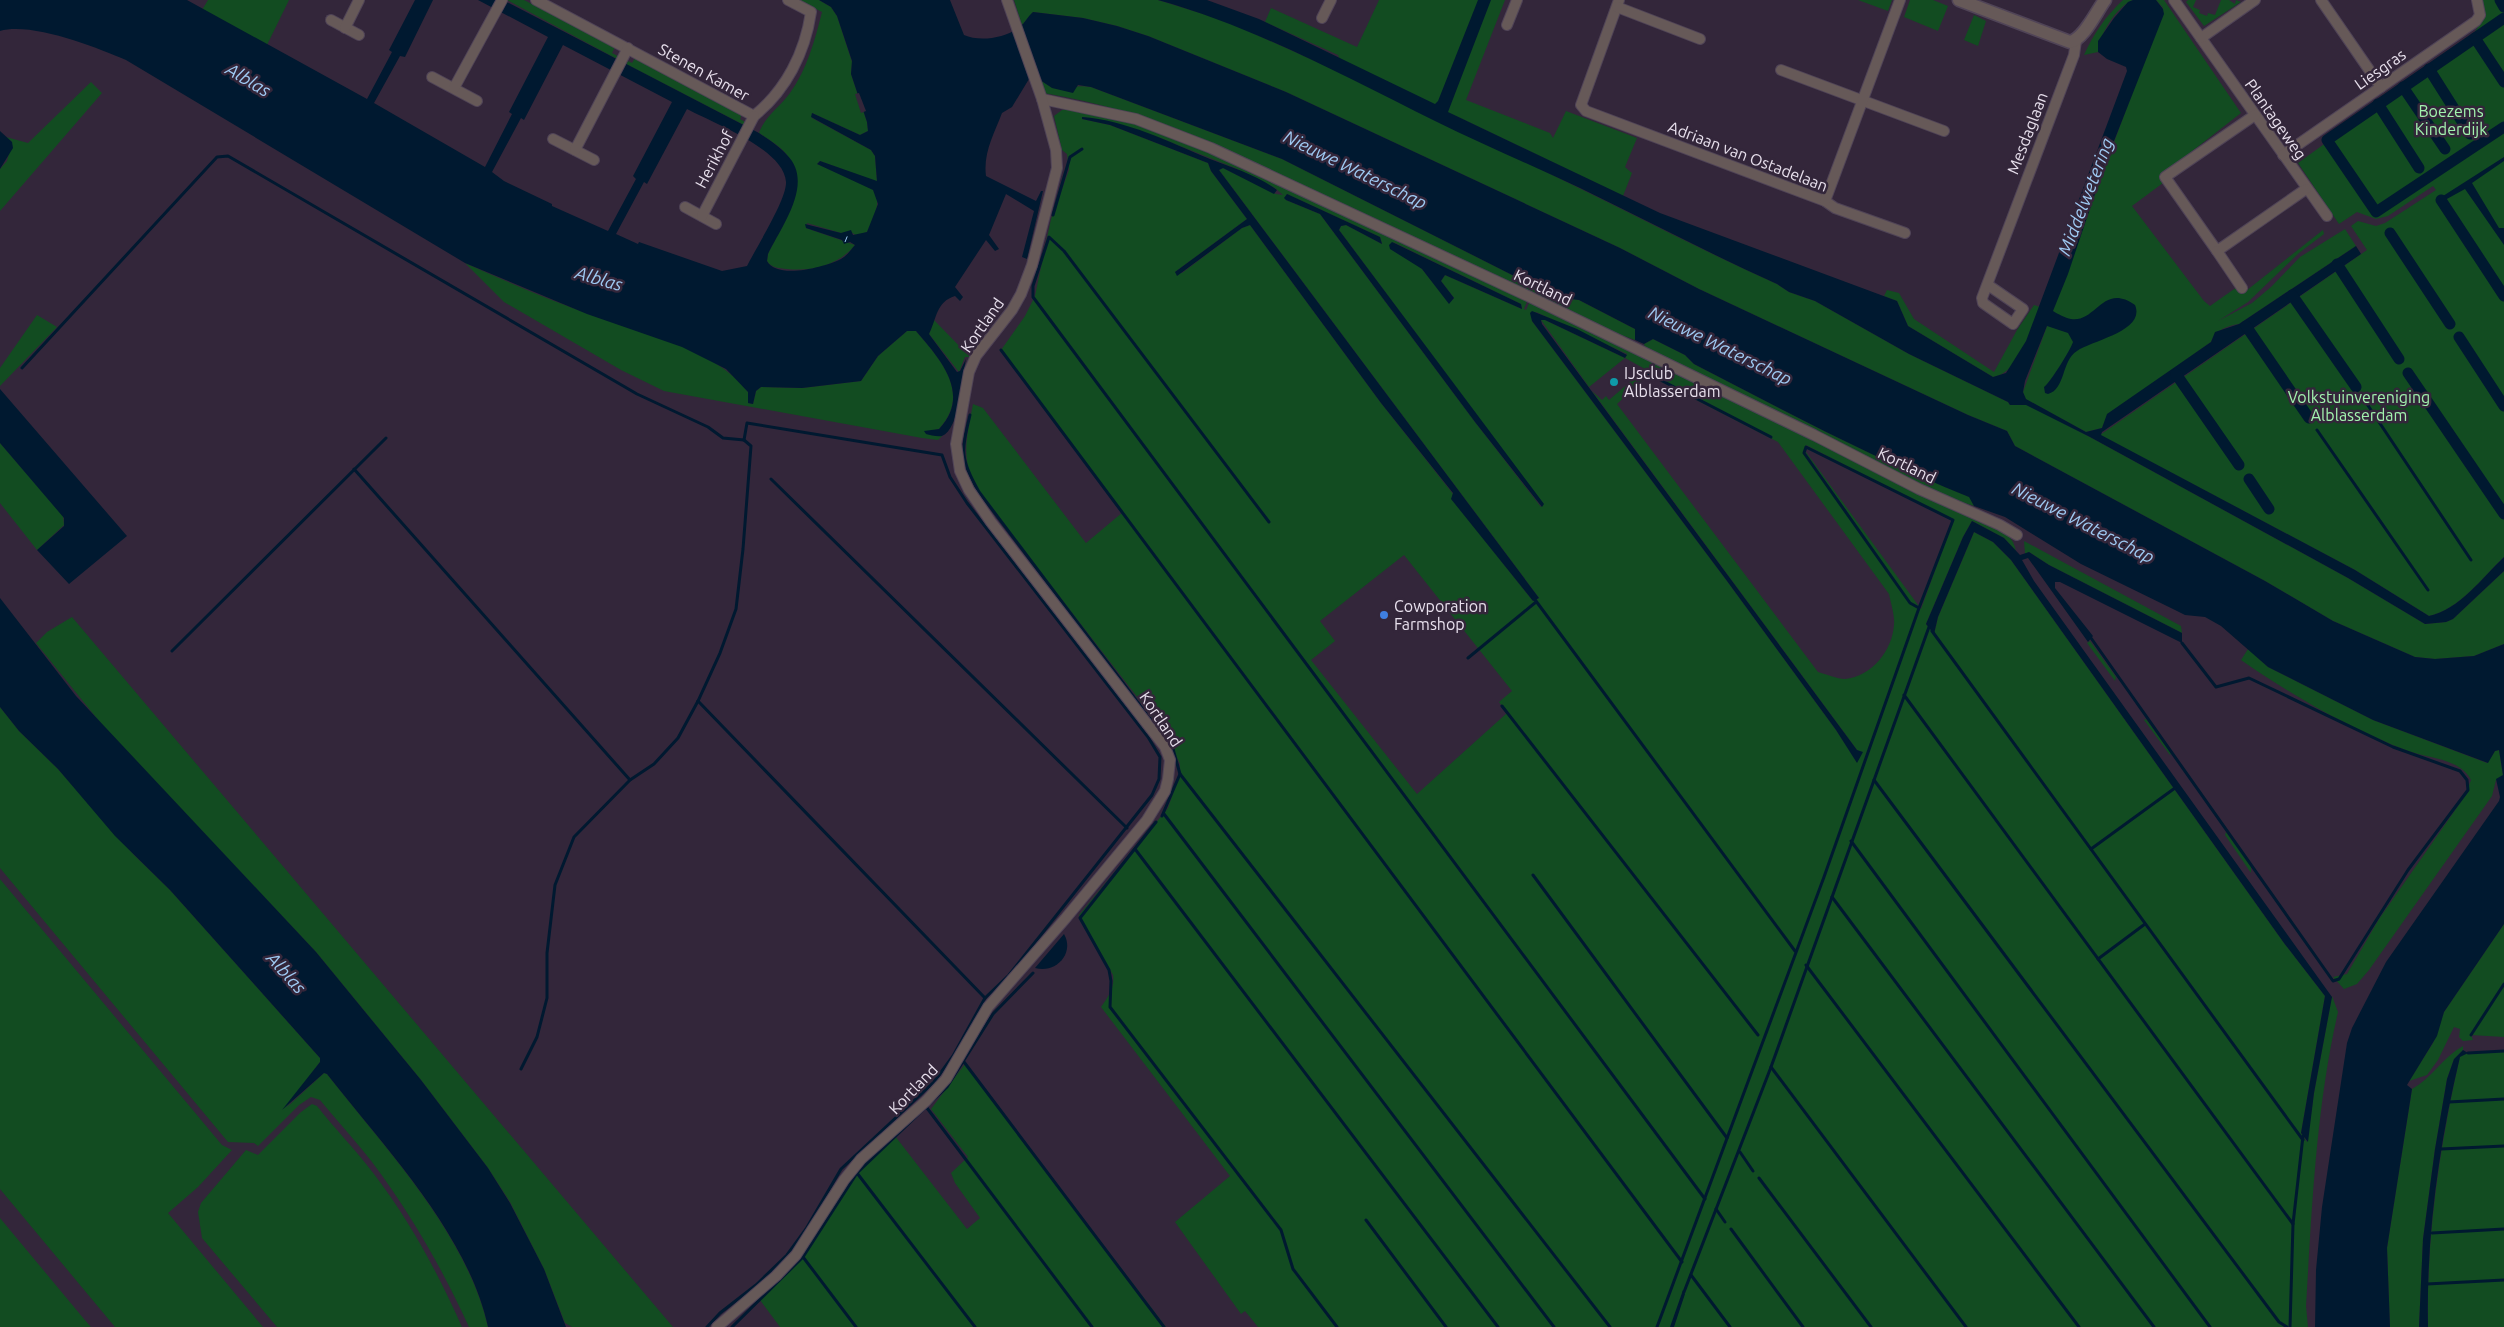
<svg xmlns="http://www.w3.org/2000/svg" width="2504" height="1327" viewBox="0 0 2504 1327" font-family="Ubuntu,sans-serif">
	<style>
		.green { fill: #124c21; fill-rule: evenodd }
		.water { fill: #001930; fill-rule: evenodd }
		.pier { fill: #33263a }
		.lines { fill: none; stroke-linecap: round; stroke-linejoin: round }
		.stream { stroke: #001930; stroke-width: 3 }
		.canal { stroke: #001930; stroke-width: 11 }
		.ferry { stroke: #9fcaf3; stroke-width: 1; stroke-dasharray: 6 5; stroke-linecap: butt }
		.minor-casing { stroke: #504457; stroke-width: 12 }
		.tertiary-casing { stroke: #504457; stroke-width: 15 }
		.minor { stroke: #665958; stroke-width: 10 }
		.tertiary { stroke: #665958; stroke-width: 12 }
		.culture-dot { fill: #0f9aa8; stroke: #33263a; stroke-width: 2 }
		.shop-dot { fill: #3f7fe0; stroke: #33263a; stroke-width: 2 }
		.labels { text-anchor: middle; stroke-width: 5; stroke-linejoin: round; paint-order: stroke }
		.street-label { font-size: 16px; fill: #e8e0ed; stroke: #33263a }
		.park-label { font-size: 16px; fill: #a2f3ae; stroke: #33263a }
		.poi-label { font-size: 16px; fill: #e8e0ed; stroke: #33263a; text-anchor: start }
		.water-label { font-size: 18px; font-style: italic; fill: #9fcaf3; stroke: #33263a }
	</style>
	<rect width="100%" height="100%" fill="#33263a"/>
	<!-- green -->
	<g class="green">
		<polygon points="208,0 289,0 267,45 202,10"/>
		<polygon points="507,0 524,0 615,47 612,53 618,56 617,59"/>
		<path d="M799 0H819L831 7 837 16 852 62 851 74 867 122 868 131 860 135 812 113V118L871 150 875 156 877 182 820 161 817 164 870 187C885 198 873 219 867 232L857 236 851 232 841 233 807 223 806 228 855 245C840 264 813 272 787 269 779 268 771 268 767 261L768 254C782 224 812 186 787 155 780 146 768 139 759 133 765 116 780 107 790 93 807 69 815 40 822 12Z"/>
		<path d="M1014 0H1158L1226 21 1346 75 1338 55 1265 22 1271 8 1357 47 1379 0H1505L1466 100 1550 133 1553 138 1566 111 1637 138 1625 167 1632 173 1623 196 1456 116 1451 128C1562 176 1667 235 1777 284L1789 292 1815 301 1909 354 2008 402 2010 405 2026 404 2090 437 2348 578 2425 624 2446 622 2453 619 2504 571V644L2474 656 2435 659 2415 657 2333 621 2265 581 2015 446 2007 431 1968 415 1699 289 1620 248 1286 92 1148 36 1117 26 1083 18 1033 12 1022 25Z"/>
		<polygon points="1858,0 1892,0 1888,11"/>
		<polygon points="1910,0 1933,0 1948,6 1938,31 1904,17"/>
		<path d="M2123 0H2133C2116 7 2099 35 2098 52L2084 55C2094 33 2105 17 2123 0Z"/>
		<path d="M2156 0H2164L2241 113 2159 177 2163 183 2132 206 2204 301 2210 306 2237 287 2242 294 2323 230 2324 234 2299 253 2248 302 2218 321 2252 303 2271 287 2300 257 2345 229 2356 246 2239 324C2226 326 2216 330 2211 342L2107 416 2102 428 2086 432 2025 399 2023 392 2163 8Z"/>
		<polygon points="2188,0 2196,0 2193,7 2200,10 2199,13 2207,16 2208,13 2215,15 2221,0 2229,0 2235,4 2236,0 2241,2 2204,26 2186,2"/>
		<path d="M2479 0H2504V557C2483 577 2459 610 2429 616L2355 570 2100 435 2367 250 2351 226 2358 221 2376 226 2385 223 2436 190 2433 186 2388 216 2376 219 2357 212 2339 224 2298 163 2360 118 2467 45 2479 25 2481 16Z"/>
		<polygon points="1974,15 1986,21 1978,46 1964,40"/>
		<polygon points="635,58 742,114 740,119 745,122 744,125 626,64 628,61 632,63"/>
		<path d="M1040 80C1060 93 1070 84 1091 87L1282 159 1556 297 1579 300 1635 329V340L1610 331 1202 139C1152 118 1097 102 1044 93Z"/>
		<polygon points="91,82 102,93 0,211 0,169 7,161 12,142 6,137 28,143"/>
		<path d="M1075 108 1123 120 1201 147 1528 299 1524 309 1526 310 1530 301 1650 357 1953 510C1974 518 2012 525 2016 551L2004 538 1972 521 1963 537 1926 624 1934 634 1938 617 1974 532 1993 542 2011 560 2284 943 2325 996 2301 1133 2307 1142 2314 1093 2332 996 2338 1012C2316 1108 2312 1207 2306 1306L2308 1327H1258L1245 1311 1241 1314 1175 1222 1230 1176 1101 1007C1108 997 1115 987 1113 975L1079 915 1168 808 1179 775 1180 764 1168 739 1138 698 974 486C961 455 967 436 973 404L983 408 1086 543 1123 512 1001 350 1025 316 1035 296 1051 219 1069 170 1067 154 1062 150 1054 116 1062 110ZM1083 117 1155 136 1235 168 1275 188 1283 195 1276 194 1223 168 1219 170 1539 598 1533 601 1452 499 1453 494 1381 403 1250 225 1242 228 1182 273 1175 272 1247 219 1211 171 1208 163 1110 125 1082 119ZM1287 194 1380 237 1382 244 1346 225 1341 226 1339 230 1543 504 1541 507 1475 422 1320 214 1286 200 1285 198ZM1393 242 1521 304 1522 309 1445 275 1441 281 1454 298 1449 303 1422 269ZM1536 312 1627 354 1625 358 1545 320H1541L1589 387 1625 358 1645 369 1609 400 1606 396 1602 400 1592 391 1857 750 1860 752 1857 762 1836 730 1727 581 1532 321ZM1648 375 1778 442 1889 594C1891 604 1895 616 1894 625 1892 651 1872 676 1845 679 1837 679 1826 674 1818 672L1617 404ZM1806 445 1953 521 1921 609 1806 452ZM1404 555 1512 691 1499 702 1507 713 1417 794 1311 660 1335 641 1320 621Z"/>
		<path d="M465 263C505 281 547 299 589 314 640 333 714 347 748 392V403L753 404 756 391 761 387 802 388 861 381 878 356 907 331H916C940 359 972 393 939 429H936L938 436H942L938 440 922 438 664 391 621 370 504 302Z"/>
		<path d="M1887 290 1899 293 1914 319 1994 372 2017 330 2034 305 2040 307C2032 328 2018 374 1993 377L1908 326 1897 301 1884 296Z"/>
		<polygon points="37,315 57,327 0,386 0,368"/>
		<polygon points="934,320 970,357 965,357 959,372 929,334"/>
		<path d="M1653 339 1685 355 1694 364C1785 411 1875 459 1970 497L1974 506 1941 495 1645 347 1644 344Z"/>
		<polygon points="0,443 63,516 64,525 37,550 0,503"/>
		<polygon points="2024,541 2181,626 2182,633 2049,565 2029,552 2025,554"/>
		<polygon points="72,617 673,1327 572,1327 565,1323 544,1269 510,1202 488,1168 421,1080 316,952 103,726 36,643 47,632"/>
		<polygon points="2090,641 2116,677 2115,681 2087,643"/>
		<path d="M2248 649 2268 667 2373 720 2487 763 2495 751 2499 750 2503 775 2496 780 2492 796 2369 970 2357 984 2344 989 2333 977 2347 974 2379 919 2465 796 2471 780C2461 759 2428 758 2408 751 2349 728 2293 696 2241 660Z"/>
		<path d="M0 707 19 731 58 769 134 855 170 890 320 1058V1062L286 1108 324 1073 327 1074C384 1147 467 1234 488 1327H469C442 1268 411 1214 372 1162 356 1141 337 1121 320 1100L311 1097 299 1105 258 1146 254 1143 228 1142 0 868Z"/>
		<polygon points="2146,719 2171,753 2170,755 2144,720"/>
		<polygon points="2226,832 2251,866 2251,873 2225,835"/>
		<polygon points="0,879 222,1145 232,1150 198,1187 168,1213 263,1327 115,1327 0,1189"/>
		<polygon points="2504,924 2504,1037 2471,1035 2473,1040 2463,1041 2459,1037 2460,1029 2454,1027 2438,1060 2427,1075 2409,1081 2433,1043 2444,1012"/>
		<path d="M2463 1046V1050L2454 1059 2447 1079 2435 1149 2423 1239 2419 1327H2390L2387 1248 2412 1089C2432 1078 2443 1057 2463 1046Z"/>
		<path d="M2504 1051V1327H2428C2426 1236 2440 1145 2460 1056L2468 1053Z"/>
		<polygon points="965,1064 1166,1327 780,1327 760,1300 801,1258 831,1209 865,1161 895,1136 967,1229 980,1218 955,1183 951,1173 968,1157 931,1109"/>
		<path d="M312 1104 317 1106C335 1129 356 1150 374 1174 410 1221 438 1273 462 1327H277L202 1238 198 1212 201 1203 246 1150 258 1155 301 1112Z"/>
		<polygon points="0,1218 84,1319 91,1327 0,1327"/>
	</g>
	<!-- water -->
	<g class="water">
		<path d="M0 0H187L367 99 392 52 389 50 415 0H433L405 57 400 56 374 103 485 167 512 114 509 112 548 37 478 0H503L759 133C769 140 779 146 787 155 815 183 781 227 768 254L767 261C777 280 825 267 841 259 848 255 853 247 855 245L850 242 844 244 842 240 806 228 805 224 841 233 851 230 853 235 867 232 878 204 873 190 817 164 820 161 877 181 875 156 871 150 811 117 812 113 860 135 868 131 867 122 851 74 852 61 837 16 831 7 819 0H950L964 35C980 42 1005 38 1020 27 1025 23 1028 16 1033 12L1083 18 1117 26 1148 36 1286 92 1620 248 1699 289 1968 415 2007 431 2015 446 2265 581 2333 621 2415 657 2435 659 2474 656 2504 644V924L2444 1012 2437 1036 2407 1085 2412 1089 2387 1248 2390 1327H2315L2316 1270 2322 1207 2347 1043 2352 1028 2386 962 2499 801 2500 797 2496 779 2503 775 2499 750 2495 751 2488 763 2373 720 2268 667 2221 626 2205 617 2185 615 2175 610 2081 564 2005 517 1974 506 1969 497C1875 459 1785 411 1694 364L1685 355 1653 339 1644 344 1635 340V329L1579 300 1556 297 1282 159 1091 87 1078 85 1073 93 1052 88 1040 80 1029 79 1012 107 1002 113C994 134 983 153 986 176L1036 201 1041 191H1043L1027 259 1022 257 1034 211 1006 194 989 235 999 249 995 251 986 240 955 287 963 297 960 301 955 296C936 302 937 318 929 334L957 372 960 371 966 359C962 376 960 429 942 436 937 437 930 435 926 434L924 431 939 429C972 394 940 359 916 331H907L878 356 861 381 802 388 761 387 756 391 753 404 748 403V392L726 369 682 347 587 314 465 263 126 60C95 47 32 22 0 31ZM563 45 672 102 633 176 636 179 608 231 552 206V204L504 181 492 172 521 118 524 120ZM687 109C713 123 784 149 786 182 787 199 756 248 747 266L722 271 639 242 638 244 616 234 644 182 647 184Z"/>
		<path d="M1158 0H1207L1259 19 1435 104 1438 101 1478 0H1491L1448 112 1660 213 1897 301 1908 326 1993 377 2006 373 2026 341 2127 71 2126 67 2107 59 2098 52V41L2114 18 2128 2 2133 0H2156L2163 9 2164 14 2105 164 2068 274 2053 311C2058 314 2065 318 2071 319 2096 323 2103 282 2135 305 2146 331 2093 340 2077 351 2061 361 2066 389 2048 394L2045 393 2044 387C2050 383 2071 349 2073 342L2068 333 2047 326 2025 381 2023 392 2026 399 2086 432 2102 428 2107 414 2211 342 2215 332 2239 324 2356 246 2361 254 2102 432 2101 435 2355 570 2429 616C2459 610 2483 577 2504 557V571L2453 619 2446 622 2425 624 2348 578 2090 437 2026 405H2010L2008 402 1909 354 1815 301 1789 292 1777 284C1710 254 1646 220 1580 188 1532 165 1483 145 1435 121 1344 76 1257 28 1158 0Z"/>
		<path d="M1082 117C1126 120 1169 142 1210 159 1233 168 1257 175 1277 190L1274 194 1223 168 1219 170 1539 598 1533 601 1451 499 1453 493 1381 403 1250 225 1242 228 1177 276 1175 272 1247 219 1211 171 1208 163 1110 125 1082 119Z"/>
		<polygon points="0,131 12,142 13,148 0,169"/>
		<polygon points="2504,157 2504,161 2472,183 2499,228 2504,228 2504,245 2465,189 2445,200 2443,196"/>
		<polygon points="1287,194 1380,237 1382,244 1346,225 1341,226 1339,230 1544,504 1542,507 1475,422 1320,214 1286,200 1284,198"/>
		<polygon points="1392,242 1521,304 1522,309 1445,275 1441,281 1454,298 1449,304 1422,269 1390,249 1389,245"/>
		<polygon points="1532,311 1577,329 1627,355 1625,358 1545,320 1541,320 1542,324 1857,750 1863,752 1857,763 1836,730 1727,581 1532,321 1530,313"/>
		<polygon points="0,389 127,536 69,584 37,550 64,526 64,518 0,443"/>
		<polygon points="1972,521 2004,538 2020,555 2029,552 2049,565 2182,633 2182,643 2060,582 2055,582 2055,588 2093,636 2088,642 2028,558 2022,560 2034,581 2332,997 2314,1093 2308,1142 2301,1133 2325,996 2284,943 2011,560 1993,542 1974,532 1938,617 1934,634 1926,624 1963,537"/>
		<path d="M0 598 76 696 316 952 421 1080 488 1168 510 1203 544 1269 566 1327H488C468 1234 384 1147 327 1074L324 1073 282 1110 320 1062V1058L170 890 115 836 58 769 19 731 0 707Z"/>
		<path d="M1064 934C1075 953 1056 974 1035 968Z"/>
		<path d="M2463 1050 2468 1053 2460 1057C2439 1145 2426 1236 2428 1327H2419L2423 1239 2435 1149 2447 1079 2454 1059Z"/>
		<polygon points="1683,1290 1685,1294 1674,1327 1670,1327"/>
	</g>
	<!-- pier -->
	<polygon class="pier" points="859,93 866,111 861,113 855,94"/>
	<g class="lines">
		<!-- stream -->
		<g class="stream">
			<polyline points="1053,215 1070,157 1082,149"/>
			<polyline points="1001,350 1682,1262"/>
			<polyline points="22,368 217,157 228,156 637,394 708,427 723,438 744,440 751,446 743,549 736,609 720,653 698,701 678,738 654,764 630,780 574,837 555,885 547,953 547,998 537,1037 521,1069"/>
			<polyline points="1647,373 1771,437"/>
			<polyline points="2363,398 2471,560"/>
			<path d="M970 415C961 452 960 459 979 492L1173 749 1180 774 1162 816"/>
			<polyline points="2317,430 2428,590"/>
			<polyline points="354,469 630,780"/>
			<polyline points="771,479 1127,828"/>
			<polyline points="1269,522 1064,251 1049,237 1033,286 1033,297 1705,1199"/>
			<polyline points="1533,597 1795,951"/>
			<polyline points="1932,631 2303,1140"/>
			<polyline points="2091,638 2333,981 2339,979 2408,870 2468,790 2467,780 2460,771 2393,747 2249,678 2216,687 2182,643"/>
			<polyline points="172,651 386,438"/>
			<polyline points="1468,658 1536,602"/>
			<polyline points="1904,695 2293,1224"/>
			<polyline points="698,701 985,998"/>
			<polyline points="1502,706 1758,1035"/>
			<polyline points="1180,774 1610,1327"/>
			<polyline points="1874,780 2279,1322 2287,1327"/>
			<polyline points="1164,814 1554,1327"/>
			<polyline points="1156,822 1080,918 1109,970 1111,981 1110,1007 1281,1230 1293,1269 1337,1327"/>
			<polyline points="1851,841 2210,1327"/>
			<polyline points="1135,849 1498,1327"/>
			<polyline points="2091,849 2175,788"/>
			<polyline points="1533,875 1727,1138"/>
			<polyline points="1832,897 2154,1327"/>
			<polyline points="2098,959 2145,924"/>
			<polyline points="1806,965 2079,1327"/>
			<polyline points="2471,1035 2504,984"/>
			<polyline points="2468,1053 2504,1051"/>
			<polyline points="964,1062 1164,1327"/>
			<polyline points="1771,1067 1966,1327"/>
			<polyline points="2449,1102 2504,1099"/>
			<polyline points="927,1108 1092,1327"/>
			<polyline points="2441,1149 2504,1146"/>
			<polyline points="1740,1152 1753,1171"/>
			<polyline points="857,1173 975,1327"/>
			<polyline points="1759,1178 1871,1327"/>
			<polyline points="1716,1209 1725,1222"/>
			<polyline points="1366,1220 1446,1327"/>
			<polyline points="1731,1229 1803,1327"/>
			<polyline points="2432,1233 2504,1229"/>
			<polyline points="803,1257 856,1327"/>
			<polyline points="1691,1275 1730,1327"/>
			<polyline points="2427,1284 2504,1280"/>
			<polyline points="1684,1292 1771,1067 1929,627"/>
			<polyline points="707,1327 720,1313 756,1285 787,1255 806,1229 841,1169 934,1082 953,1056 985,998 1009,975 1152,795 1159,779 1160,757 1148,737 967,503 950,477 942,455 747,423 744,440"/>
			<polyline points="732,1327 803,1257 857,1173 947,1087 993,1014 1033,973"/>
			<polyline points="1657,1327 1824,877 1919,608 1953,520 1806,447 1804,453 1910,603 1919,608"/>
			<polyline points="2290,1327 2293,1224 2303,1136"/>
		</g>
		<!-- canal -->
		<g class="canal">
			<polyline points="2500,0 2504,7"/>
			<polyline points="2504,18 2327,140 2376,212 2504,127"/>
			<polyline points="2475,38 2504,82"/>
			<polyline points="2429,69 2470,134"/>
			<polyline points="2403,87 2445,149"/>
			<polyline points="2378,104 2419,168"/>
			<polyline points="2441,200 2504,296"/>
			<polyline points="2390,233 2450,324"/>
			<polyline points="2337,264 2399,359"/>
			<polyline points="2292,295 2356,387"/>
			<polyline points="2246,326 2309,418"/>
			<polyline points="2459,337 2504,406"/>
			<polyline points="2408,373 2504,514"/>
			<polyline points="2176,374 2239,465"/>
			<polyline points="2249,479 2269,509"/>
		</g>
		<!-- ferry -->
		<polyline class="ferry" points="845,242 849,232"/>
		<defs>
			<g id="minor">
				<path d="M536 0 754 116C786 90 805 53 811 12L788 0"/>
				<polyline points="1619,0 1581,105 1586,111 1825,201 1835,208 1905,233"/>
				<polyline points="2174,0 2327,216"/>
				<polyline points="2321,0 2381,87"/>
				<polyline points="1617,7 1700,39"/>
				<polyline points="1322,18 1331,0"/>
				<polyline points="331,20 359,35"/>
				<polyline points="1507,25 1517,0"/>
				<polyline points="345,28 359,0"/>
				<polyline points="2201,38 2255,0"/>
				<polyline points="1781,70 1944,131"/>
				<polyline points="432,77 477,101"/>
				<polyline points="454,88 502,0"/>
				<polyline points="1042,99 1136,119 1211,148 1530,297 1814,435 1919,489 2000,525 2017,535"/>
				<polyline points="2255,115 2165,177 2217,251 2306,189"/>
				<polyline points="553,139 594,160"/>
				<polyline points="575,150 628,48"/>
				<polyline points="2283,155 2476,21 2480,15 2477,0"/>
				<polyline points="1825,201 1900,0"/>
				<polyline points="685,207 716,224"/>
				<polyline points="702,216 754,116"/>
				<polyline points="2217,251 2242,288"/>
				<polyline points="1988,285 2023,309 2013,324 1983,303 1982,298 2074,55 2076,41"/>
				<polyline points="717,1327 776,1276 796,1255 844,1180 861,1159 926,1101 946,1079 988,1007 1065,919 1147,820 1165,791 1168,779 1170,760 1165,747 991,522 969,490 960,471 956,444 969,372 976,356 1012,310 1021,294 1032,265 1057,168 1056,150 1042,99 1007,0"/>
			</g>
			<path id="tertiary" d="M1959 0 2070 42C2084 39 2096 12 2105 0"/>
		</defs>
		<!-- minor casing -->
		<use href="#minor" class="minor-casing"/>
		<!-- tertiary casing -->
		<use href="#tertiary" class="tertiary-casing"/>
		<!-- minor -->
		<use href="#minor" class="minor"/>
		<!-- tertiary -->
		<use href="#tertiary" class="tertiary"/>
	</g>
	<!-- markers -->
	<circle class="culture-dot" cx="1614" cy="382" r="5"/>
	<circle class="shop-dot" cx="1384" cy="615" r="5"/>
	<g class="labels">
		<!-- street labels -->
		<g class="street-label">
			<text transform="translate(2380 69) rotate(-35)" y="6">Liesgras</text>
			<text transform="translate(704 72) rotate(29)" y="6">Stenen Kamer</text>
			<text transform="translate(2276 119) rotate(55)" y="6">Plantageweg</text>
			<text transform="translate(2027 133) rotate(-69)" y="6">Mesdaglaan</text>
			<text transform="translate(1748 156) rotate(21)" y="6">Adriaan van Ostadelaan</text>
			<text transform="translate(714 159) rotate(-62)" y="6">Herikhof</text>
			<text transform="translate(1543 287) rotate(26)" y="6">Kortland</text>
			<text transform="translate(982 325) rotate(-55)" y="6">Kortland</text>
			<text transform="translate(1907 465) rotate(26)" y="6">Kortland</text>
			<text transform="translate(1161 719) rotate(56)" y="6">Kortland</text>
			<text transform="translate(913 1089) rotate(-46)" y="6">Kortland</text>
		</g>
		<!-- park labels -->
		<g class="park-label">
			<text x="2451" y="117">Boezems<tspan x="2451" dy="18">Kinderdijk</tspan></text>
			<text x="2359" y="403">Volkstuinvereniging<tspan x="2359" dy="18">Alblasserdam</tspan></text>
		</g>
		<!-- poi labels -->
		<g class="poi-label">
			<text x="1624" y="379">IJsclub<tspan x="1624" dy="18">Alblasserdam</tspan></text>
			<text x="1394" y="612">Cowporation<tspan x="1394" dy="18">Farmshop</tspan></text>
		</g>
		<!-- water labels -->
		<g class="water-label">
			<text transform="translate(248 80) rotate(31)" y="6">Alblas</text>
			<text transform="translate(1355 170) rotate(26)" y="6">Nieuwe Waterschap</text>
			<text transform="translate(2086 197) rotate(-69)" y="6">Middelwetering</text>
			<text transform="translate(599 279) rotate(16)" y="6">Alblas</text>
			<text transform="translate(1720 346) rotate(26)" y="6">Nieuwe Waterschap</text>
			<text transform="translate(2083 523) rotate(27)" y="6">Nieuwe Waterschap</text>
			<text transform="translate(286 973) rotate(48)" y="6">Alblas</text>
		</g>
	</g>
</svg>
